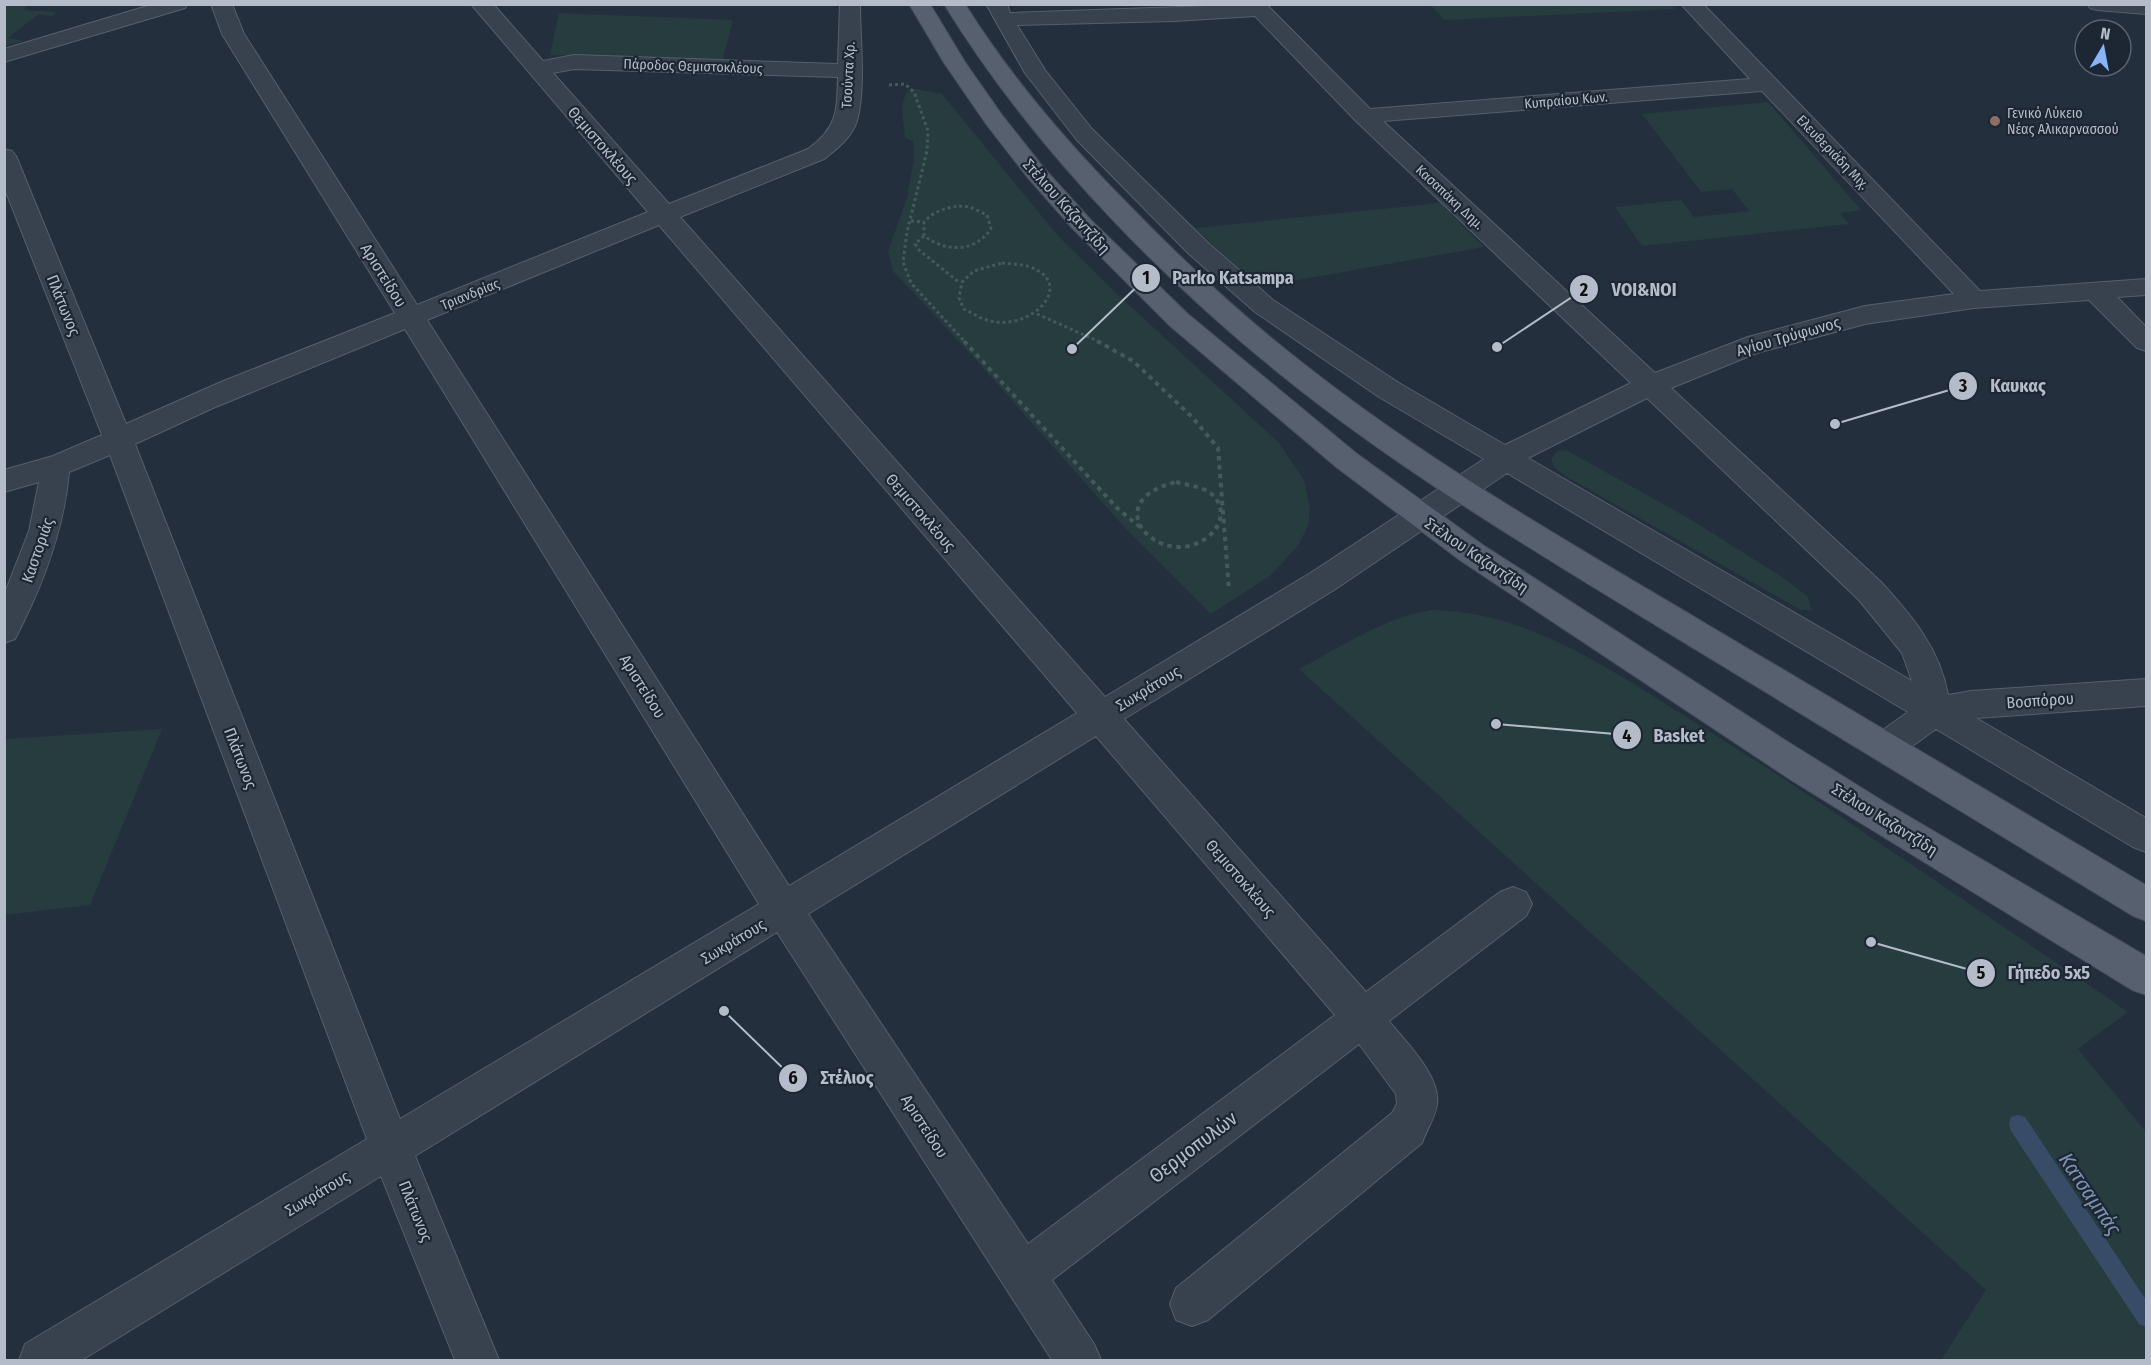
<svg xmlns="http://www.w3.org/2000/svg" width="2151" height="1365" viewBox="0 0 2151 1365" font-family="'Fira Sans Condensed',sans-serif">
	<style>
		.green { fill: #263c3f }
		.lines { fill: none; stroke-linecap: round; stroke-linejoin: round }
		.stream { fill: #394c67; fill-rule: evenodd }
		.minor-casing { stroke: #565f6c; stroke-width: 2 }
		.major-casing { stroke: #414a57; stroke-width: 2 }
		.path-far1 { stroke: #44595c; stroke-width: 3; stroke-dasharray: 3 3; stroke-linecap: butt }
		.path { stroke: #44595c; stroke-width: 4; stroke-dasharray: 4.5 4.5; stroke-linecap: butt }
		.minor { fill: #38414e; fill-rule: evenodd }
		.major { fill: #56606e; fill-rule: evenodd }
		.education-dot { fill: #8d6e63; stroke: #1d2633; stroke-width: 2 }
		.labels { text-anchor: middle; stroke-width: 4.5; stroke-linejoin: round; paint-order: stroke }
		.far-street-label { font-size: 14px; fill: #b4bcc9; stroke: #1d2633 }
		.far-poi-label { font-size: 14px; fill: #b4bcc9; stroke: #1d2633; text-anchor: start }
		.street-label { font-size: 16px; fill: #b4bcc9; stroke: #1d2633 }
		.near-street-label { font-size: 20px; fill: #b4bcc9; stroke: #1d2633 }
		.near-water-label { font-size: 21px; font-style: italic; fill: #7c92b1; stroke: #1d2633 }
		.leader { fill: none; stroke: #b4bcc9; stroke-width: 2 }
		.callout-dot { fill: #b4bcc9; stroke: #1d2633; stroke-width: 2 }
		.mark-label { font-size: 18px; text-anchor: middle; font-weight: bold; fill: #111 }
		.callout-label { font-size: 18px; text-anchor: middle; font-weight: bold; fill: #b4bcc9; stroke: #1d2633; stroke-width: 4.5; stroke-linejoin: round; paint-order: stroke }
	</style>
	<rect width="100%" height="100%" fill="#242f3e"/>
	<!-- green -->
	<g class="green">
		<polygon points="5,4 28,5 24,10 57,12 52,16 39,14 8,38 24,41 5,46"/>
		<polygon points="1671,5 1675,9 1444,20 1431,5"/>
		<polygon points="559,13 733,20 722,62 550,55"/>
		<path d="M911 88 942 94 1058 236 1116 293 1278 442 1304 480 1310 510 1308 526 1297 547 1270 576 1211 614 1126 529 977 361 893 271 888 251 907 198 914 158 913 141 905 138C904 120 897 101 911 88Z"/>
		<polygon points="1768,102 1861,210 1840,213 1849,224 1642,246 1615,207 1681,200 1694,217 1749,211 1732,189 1701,192 1642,114"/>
		<polygon points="1440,203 1484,247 1258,287 1195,228"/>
		<polygon points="1566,450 1690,519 1782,577 1807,596 1812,610 1801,610 1567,477 1555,468 1551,459 1557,451"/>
		<path d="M1433 610C1529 611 1617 674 1696 723 1753 759 1810 795 1866 834 1954 893 2041 952 2128 1012L2078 1049 2146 1132V1360H1941L1986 1290 1299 669C1342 647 1385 616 1433 610Z"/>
		<polygon points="162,729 90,905 5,915 5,739"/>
	</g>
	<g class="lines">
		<!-- stream -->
		<polygon class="stream" points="2018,1115 2025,1117 2146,1300 2146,1327 2139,1324 2011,1131 2009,1124 2011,1117"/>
		<defs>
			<g id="minor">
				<polygon points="154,4 188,4 185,8 4,62 4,49"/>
				<path d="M211 4H232L244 34 417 305 648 212 471 4H493L543 61 574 55 838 64 840 4H860C860 40 866 87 857 121 852 137 837 149 824 159L680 217 1105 697 1312 572 1484 459 1379 397 1255 312 1188 253 1076 139 1025 73 986 4H1007L1010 13 1266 4 1370 109 1750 79 1681 4H1703L1980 291 2146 279V295L2117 297 2146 327V351L2137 348 2089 300 1974 308 1865 324 1757 353 1671 388 1881 582C1912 616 1940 649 1948 695L1971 691 2146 679V706L1976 718 2146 818V852L2133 847 1936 729 1897 757 1885 761 1873 757 1868 747 1873 737 1908 712 1507 473 1334 590 1124 719 1366 992 1500 892 1513 887 1526 892 1532 904 1526 916 1389 1021C1405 1041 1441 1076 1437 1104 1436 1116 1426 1131 1422 1143L1208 1320 1192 1326 1176 1320 1170 1304 1176 1288 1392 1113 1397 1104 1396 1094 1359 1044 1052 1280 1094 1344 1101 1360H1052L777 932 415 1156 499 1360H455L381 1176 82 1360H19L25 1344 367 1139 110 455 69 472C64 531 42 587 15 639L4 643V595L29 531 39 482 4 492V470L53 456 102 435 4 187V149L12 151 16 156 126 424 221 382 395 313 222 34ZM1255 16 1356 121 1631 383 1505 445 1399 383 1273 300 1206 241 1092 129 1045 70 1017 25 1174 21ZM574 69 838 77C837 112 837 128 808 149L669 204 553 73ZM1762 91 1954 294 1865 306 1748 337 1655 373 1383 121ZM659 225 1077 713 789 886 427 320ZM405 329 759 904 400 1119 135 444 213 408ZM1647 398 1859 600 1902 653 1912 681 1528 458ZM1096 736 1335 1015 1028 1244 808 914Z"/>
				<polygon points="2087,4 2146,4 2146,14 2097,10 2090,8"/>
			</g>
			<g id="major">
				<polygon points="909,4 930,4 965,62 1002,115 1044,168 1090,219 1188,314 1356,453 1483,545 1785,740 1886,803 2146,956 2146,995 2132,990 1794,782 1461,561 1336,467 1170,326 1073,229 1028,178 986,124 944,63"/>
				<path d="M944 4H965C1010 76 1065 140 1125 201 1184 262 1246 320 1313 371 1435 466 1570 543 1703 622 1851 710 1998 797 2146 885V921L2133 916C1988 828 1843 739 1698 651 1571 573 1441 497 1322 407 1180 299 1038 157 944 4Z"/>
			</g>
		</defs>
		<!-- minor casing -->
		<use href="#minor" class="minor-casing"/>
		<!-- major casing -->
		<use href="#major" class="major-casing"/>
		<!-- path-far1 -->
		<g class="path-far1">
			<polyline points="889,85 905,84 914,92 928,131 927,151 907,232 903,262 911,283 965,342"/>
			<path d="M959 206 970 207 987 215 991 229C974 253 946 252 924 236V222C934 211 945 208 959 206Z"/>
			<polyline points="911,221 924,222"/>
			<polyline points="924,236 915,244 919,250 960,283"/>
			<path d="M1002 263C1011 264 1021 264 1030 267 1077 284 1032 331 990 321 981 319 972 313 964 309L959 298 962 282 974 271Z"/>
			<polyline points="1037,314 1100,342"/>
		</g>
		<!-- path -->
		<g class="path">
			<polyline points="964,341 1118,509 1140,527"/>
			<polyline points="1097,341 1133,361 1192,417 1218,448 1229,590"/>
			<path d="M1176 482C1185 484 1194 486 1203 489 1225 498 1226 522 1209 536 1164 574 1092 503 1176 482Z"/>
		</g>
		<!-- minor -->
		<use href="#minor" class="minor"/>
		<!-- major -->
		<use href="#major" class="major"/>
	</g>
	<!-- markers -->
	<circle class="education-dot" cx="1995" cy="121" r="6"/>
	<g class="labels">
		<!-- far-street labels -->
		<g class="far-street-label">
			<text transform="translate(693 66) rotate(2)" y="5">Πάροδος Θεμιστοκλέους</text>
			<text transform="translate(848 75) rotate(-87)" y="5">Τσούντα Χρ.</text>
			<text transform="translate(1566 100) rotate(-5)" y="5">Κυπραίου Κων.</text>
			<text transform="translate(1833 152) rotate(46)" y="5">Ελευθεριάδη Μιχ.</text>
			<text transform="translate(1450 197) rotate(43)" y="5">Κασαπάκη Δημ.</text>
			<text transform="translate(470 294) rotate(-22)" y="5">Τριανδρίας</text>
		</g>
		<!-- far-poi labels -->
		<g class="far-poi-label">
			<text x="2007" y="118">Γενικό Λύκειο<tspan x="2007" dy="16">Νέας Αλικαρνασσού</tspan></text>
		</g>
		<!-- street labels -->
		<g class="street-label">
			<text transform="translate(603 145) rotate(49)" y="6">Θεμιστοκλέους</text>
			<text transform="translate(1067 206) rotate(48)" y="6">Στέλιου Καζαντζίδη</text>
			<text transform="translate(384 275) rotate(58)" y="6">Αριστείδου</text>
			<text transform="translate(64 305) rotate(68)" y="6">Πλάτωνος</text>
			<text transform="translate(1788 336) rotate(-16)" y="6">Αγίου Τρύφωνος</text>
			<text transform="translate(921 512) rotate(49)" y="6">Θεμιστοκλέους</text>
			<text transform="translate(37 550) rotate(-71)" y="6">Καστοριάς</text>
			<text transform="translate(1477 555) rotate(34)" y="6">Στέλιου Καζαντζίδη</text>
			<text transform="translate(643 686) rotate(58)" y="6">Αριστείδου</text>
			<text transform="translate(1148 688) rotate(-31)" y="6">Σωκράτους</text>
			<text transform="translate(2040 700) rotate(-4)" y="6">Βοσπόρου</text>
			<text transform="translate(241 758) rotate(69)" y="6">Πλάτωνος</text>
			<text transform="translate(1885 819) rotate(32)" y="6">Στέλιου Καζαντζίδη</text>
			<text transform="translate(1241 878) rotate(49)" y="6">Θεμιστοκλέους</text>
			<text transform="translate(733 941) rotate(-31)" y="6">Σωκράτους</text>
			<text transform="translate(925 1126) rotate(57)" y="6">Αριστείδου</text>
			<text transform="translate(317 1193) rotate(-31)" y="6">Σωκράτους</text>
			<text transform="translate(416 1211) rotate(68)" y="6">Πλάτωνος</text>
		</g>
		<!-- near-street labels -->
		<g class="near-street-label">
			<text transform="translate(1193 1147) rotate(-37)" y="7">Θερμοπυλών</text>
		</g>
		<!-- near-water labels -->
		<g class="near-water-label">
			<text transform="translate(2090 1194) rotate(56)" y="7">Κατσαμπάς</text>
		</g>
	</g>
	<!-- callouts -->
	<path class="leader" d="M1072 349L1146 278M1497 347L1584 289M1835 424L1963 386M1496 724L1627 735M1871 942L1981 973M724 1011L793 1078"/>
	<g class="callout-dot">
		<circle cx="1072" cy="349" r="6"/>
		<circle cx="1497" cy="347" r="6"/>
		<circle cx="1835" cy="424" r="6"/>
		<circle cx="1496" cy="724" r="6"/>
		<circle cx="1871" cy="942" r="6"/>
		<circle cx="724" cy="1011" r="6"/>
		<circle cx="1146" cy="278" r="15"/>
		<circle cx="1584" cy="289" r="15"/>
		<circle cx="1963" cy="386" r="15"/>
		<circle cx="1627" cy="735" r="15"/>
		<circle cx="1981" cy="973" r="15"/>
		<circle cx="793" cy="1078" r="15"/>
	</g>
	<g class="mark-label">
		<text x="1146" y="284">1</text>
		<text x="1584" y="296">2</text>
		<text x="1963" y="392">3</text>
		<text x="1627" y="742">4</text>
		<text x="1981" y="979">5</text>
		<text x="793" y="1084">6</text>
	</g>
	<g class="callout-label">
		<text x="1233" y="284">Parko Katsampa</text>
		<text x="1644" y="296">VOI&amp;NOI</text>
		<text x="2018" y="392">Καυκας</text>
		<text x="1679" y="742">Basket</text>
		<text x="2049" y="979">Γήπεδο 5x5</text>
		<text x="847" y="1084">Στέλιος</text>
	</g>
	<!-- border -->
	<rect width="2151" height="1365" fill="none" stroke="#b4bcc9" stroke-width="12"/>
	<!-- north arrow -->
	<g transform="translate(2103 48) rotate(10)"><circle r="28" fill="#1d2633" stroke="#59626f" stroke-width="1.5"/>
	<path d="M0-4.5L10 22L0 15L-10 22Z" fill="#8ab4f8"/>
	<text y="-9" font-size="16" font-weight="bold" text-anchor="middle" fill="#b4bcc9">N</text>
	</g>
</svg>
